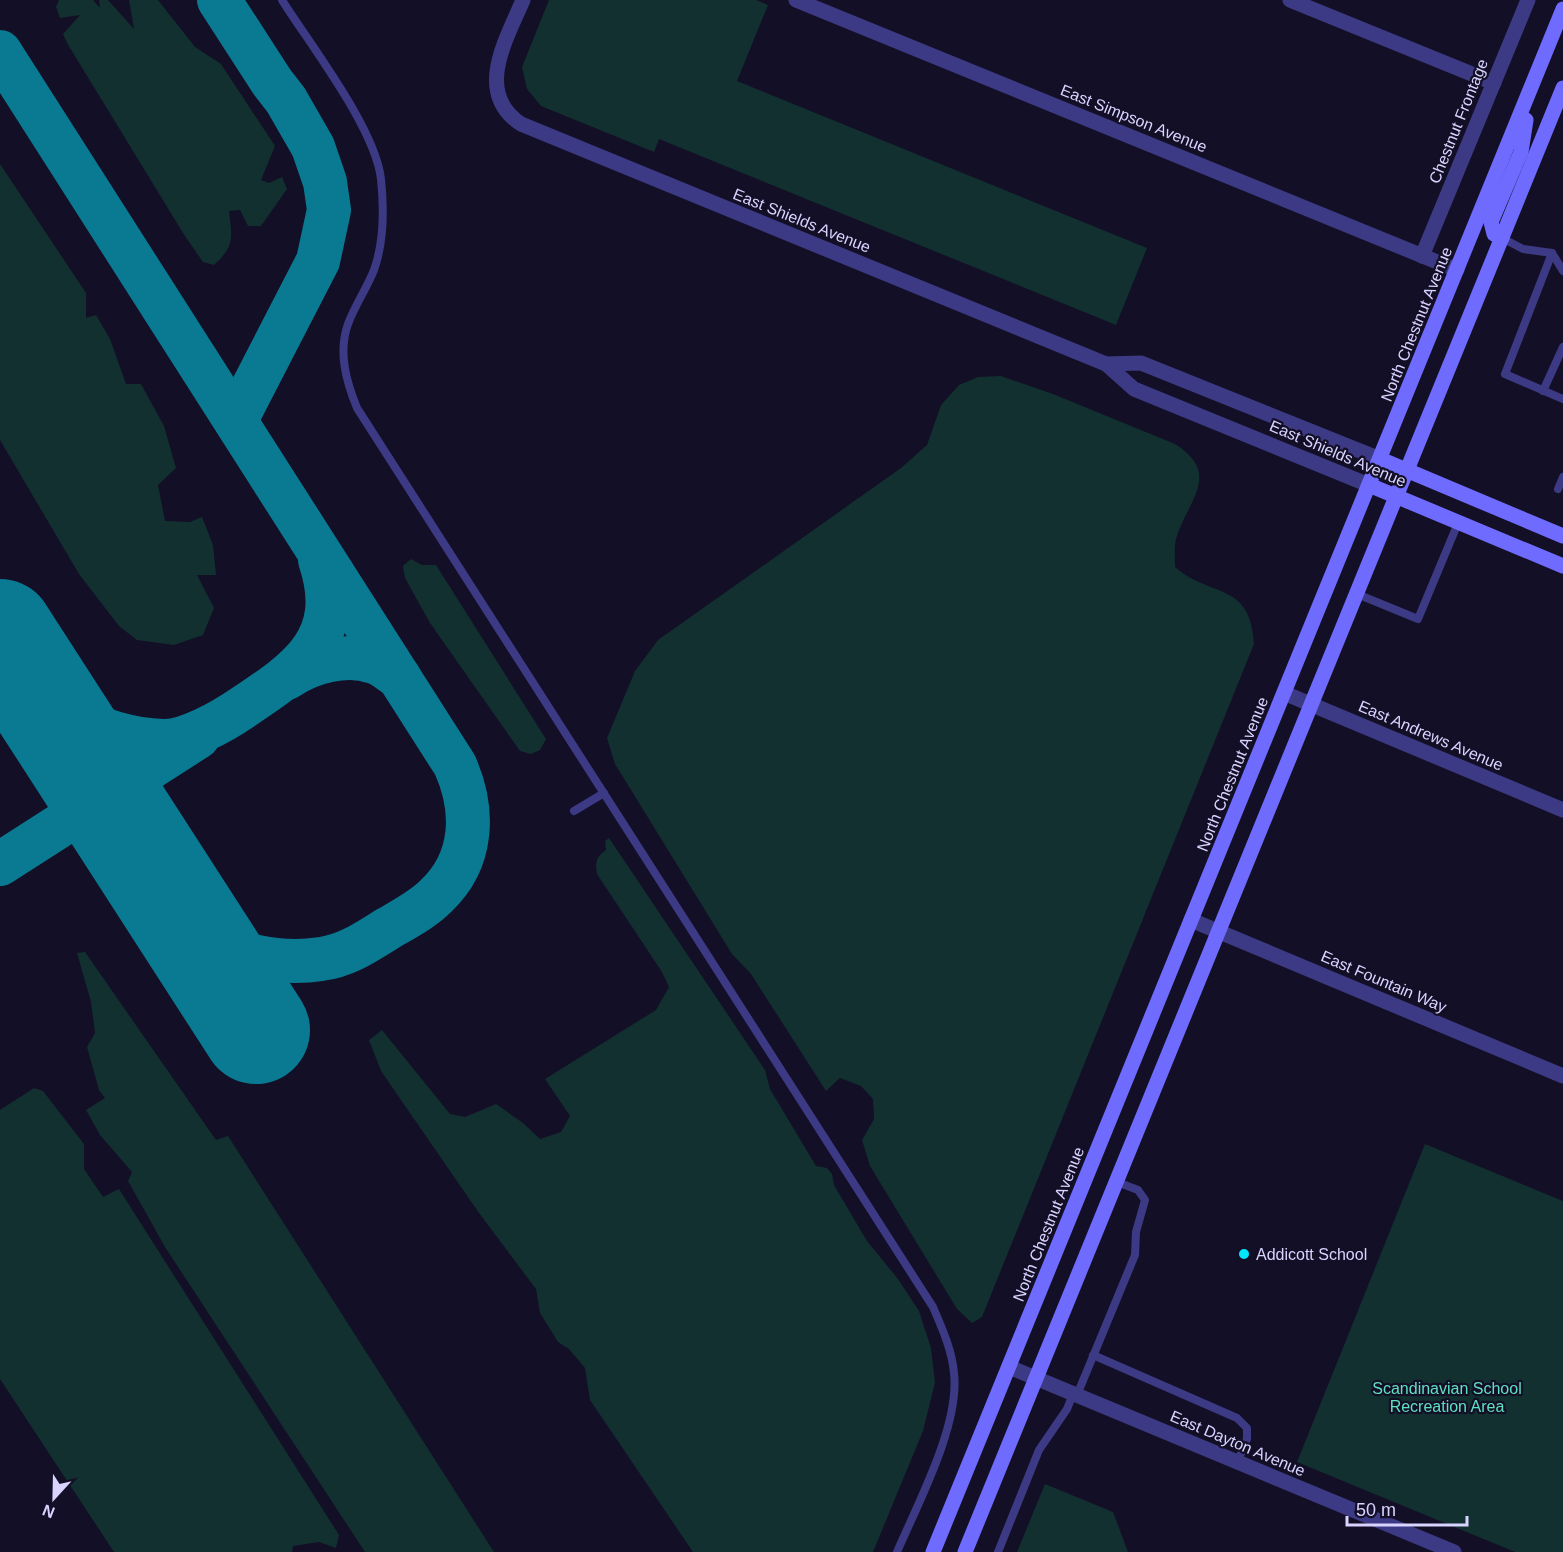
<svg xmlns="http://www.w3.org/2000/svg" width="1563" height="1552" viewBox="0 0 1563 1552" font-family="Helvetica,sans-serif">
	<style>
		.green { fill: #12302f }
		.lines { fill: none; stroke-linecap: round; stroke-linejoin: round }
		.taxiway { stroke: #0a7a92; stroke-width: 44 }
		.runway { stroke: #0a7a92; stroke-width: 108 }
		.service { stroke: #3d3a85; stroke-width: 8 }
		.minor { stroke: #3d3a85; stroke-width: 15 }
		.tertiary { stroke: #3d3a85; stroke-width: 15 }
		.secondary { stroke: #6f6bff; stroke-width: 15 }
		.poi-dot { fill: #00e5ff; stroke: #130f26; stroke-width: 2 }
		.labels { text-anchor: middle; stroke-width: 4.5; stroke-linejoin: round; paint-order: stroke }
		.street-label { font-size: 16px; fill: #d9d4ff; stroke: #130f26 }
		.poi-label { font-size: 16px; fill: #d9d4ff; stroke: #130f26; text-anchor: start }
		.park-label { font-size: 16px; fill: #5fe0c0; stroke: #130f26 }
	</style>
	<rect width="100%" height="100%" fill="#130f26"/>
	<!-- green -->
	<g class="green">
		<path d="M59 0H93L100 8 99 0H108L134 29 129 0H158L195 47 221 64 275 146 261 180 269 183 282 177 287 189 261 226H248L240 210 229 211C232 238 235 246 214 265L203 262 183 233 67 43 63 34 80 15 60 18 56 7Z"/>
		<polygon points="549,0 756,0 768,5 737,81 1147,248 1116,325 659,139 654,152 541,106 527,89 522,67"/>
		<polygon points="0,164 86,293 86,318 96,315 110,339 126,384 141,384 164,426 176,468 158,485 165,521 190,522 202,517 213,545 216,575 197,575 214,608 203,635 174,645 137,640 119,626 79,574 0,440"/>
		<path d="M1001 376 1053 394 1175 444C1223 474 1187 501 1176 539 1174 547 1175 558 1175 567 1210 598 1251 581 1254 644L982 1317 972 1323 957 1309 870 1166 862 1140 874 1119 873 1099 861 1086 840 1078 826 1091 751 974 732 954 615 764 607 738 635 671 658 640 901 468 927 445 941 405 959 385 978 377Z"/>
		<polygon points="411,559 422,565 436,565 546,739 540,750 531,754 520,751 430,623 405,578 403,566"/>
		<path d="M609 838 765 1070 770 1089 816 1166 827 1168 832 1174 834 1185 867 1241 898 1279 919 1311 931 1348 935 1383 923 1431 873 1552H693L590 1400 585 1368 569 1349 558 1342 540 1313 536 1289 479 1213 381 1071 369 1040 382 1030 450 1114 465 1117 496 1104 523 1123 540 1139 561 1132 570 1116 545 1079 656 1010 669 987 662 972 597 874C595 862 596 857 606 850L605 841Z"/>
		<polygon points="85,952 216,1140 228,1136 494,1552 365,1552 165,1247 128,1181 132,1172 100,1135 86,1110 105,1098 99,1090 87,1047 95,1033 91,1002 77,953"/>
		<polygon points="34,1088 43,1091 84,1144 84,1169 103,1197 119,1189 339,1535 336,1548 319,1542 293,1546 292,1552 114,1552 0,1379 0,1110"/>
		<polygon points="1425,1144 1563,1201 1563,1552 1515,1552 1297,1462"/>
		<polygon points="1045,1484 1113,1512 1128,1552 1017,1552"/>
	</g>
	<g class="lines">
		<!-- taxiway -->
		<g class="taxiway">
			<polyline points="219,0 272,82 286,100 313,147 325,182 329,210 318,261 236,420"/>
			<path d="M0 52 455 765C475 810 474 860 436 896 422 910 404 919 387 929 366 942 346 956 321 959 278 966 231 954 193 934"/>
			<path d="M27 675C41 688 56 705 72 714 98 731 132 740 163 741 186 742 223 721 242 708 301 669 346 638 320 560"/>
			<path d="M287 678C310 662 347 652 374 662 383 665 391 672 399 677"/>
			<polyline points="0,864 198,737"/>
		</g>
		<!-- runway -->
		<polyline class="runway" points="0,633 256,1030"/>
		<!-- service -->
		<g class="service">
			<path d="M282 0C311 46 375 128 381 179 384 208 384 242 374 270 367 288 355 305 348 324 338 352 346 381 357 408L933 1307C942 1328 952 1350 954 1373 960 1425 918 1503 897 1552"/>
			<polyline points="1502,238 1523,249 1552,253 1563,271"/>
			<polyline points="1552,253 1505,374 1563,399"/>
			<polyline points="1543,391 1563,347"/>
			<polyline points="1558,489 1563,477"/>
			<polyline points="1357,594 1418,619 1458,523"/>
			<polyline points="574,811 604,793"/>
			<polyline points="1093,1355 1237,1418 1247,1428 1247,1439 1237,1463"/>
			<polyline points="1077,1395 1135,1255 1136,1232 1145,1200 1138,1190 1117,1182"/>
			<polyline points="998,1552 1039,1450 1067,1409 1073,1394"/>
		</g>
		<!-- minor -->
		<g class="minor">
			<polyline points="796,0 1457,270"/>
			<polyline points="1290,0 1494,83"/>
			<polyline points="1422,256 1528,0"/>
			<polyline points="1284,693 1563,810"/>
			<polyline points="1191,920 1563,1076"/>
			<polyline points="1009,1367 1454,1552"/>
		</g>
		<!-- tertiary -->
		<g class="tertiary">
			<path d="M523 0C506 40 474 93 521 124L1106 364 1134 389 1369 485"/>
			<polyline points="1106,364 1141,363 1380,459"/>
		</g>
		<!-- secondary -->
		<g class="secondary">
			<polyline points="1502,238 1494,234 1491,222 1521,152 1526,120"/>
			<polyline points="1380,459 1563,536"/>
			<polyline points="1369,485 1563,566"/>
			<polyline points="933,1552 1563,9"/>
			<polyline points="965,1552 1563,88"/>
		</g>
	</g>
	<!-- markers -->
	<circle class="poi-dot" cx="1244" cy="1254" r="6"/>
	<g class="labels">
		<!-- street labels -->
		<g class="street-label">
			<text transform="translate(1134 118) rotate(22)" y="6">East Simpson Avenue</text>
			<text transform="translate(1458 121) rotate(-68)" y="6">Chestnut Frontage</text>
			<text transform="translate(802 220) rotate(22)" y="6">East Shields Avenue</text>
			<text transform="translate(1416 324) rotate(-68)" y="6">North Chestnut Avenue</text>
			<text transform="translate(1338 453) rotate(23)" y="6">East Shields Avenue</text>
			<text transform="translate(1431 735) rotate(23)" y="6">East Andrews Avenue</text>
			<text transform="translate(1232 774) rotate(-68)" y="6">North Chestnut Avenue</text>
			<text transform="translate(1384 981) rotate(23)" y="6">East Fountain Way</text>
			<text transform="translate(1048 1224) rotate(-68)" y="6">North Chestnut Avenue</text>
			<text transform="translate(1238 1443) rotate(23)" y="6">East Dayton Avenue</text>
		</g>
		<!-- poi labels -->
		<g class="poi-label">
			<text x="1256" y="1260">Addicott School</text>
		</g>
		<!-- park labels -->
		<g class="park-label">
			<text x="1447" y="1394">Scandinavian School<tspan x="1447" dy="18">Recreation Area</tspan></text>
		</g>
	</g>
	<!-- north arrow -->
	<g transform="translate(54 1498) rotate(202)" stroke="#130f26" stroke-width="4.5" paint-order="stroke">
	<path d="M0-4.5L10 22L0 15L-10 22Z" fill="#d9d4ff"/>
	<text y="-9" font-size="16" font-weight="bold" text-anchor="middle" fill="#d9d4ff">N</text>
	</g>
	<!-- scale -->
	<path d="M1347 1516v9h120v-9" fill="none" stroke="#d9d4ff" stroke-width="3"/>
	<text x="1356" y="1516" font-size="18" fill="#d9d4ff" stroke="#130f26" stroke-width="4.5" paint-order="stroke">50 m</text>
</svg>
